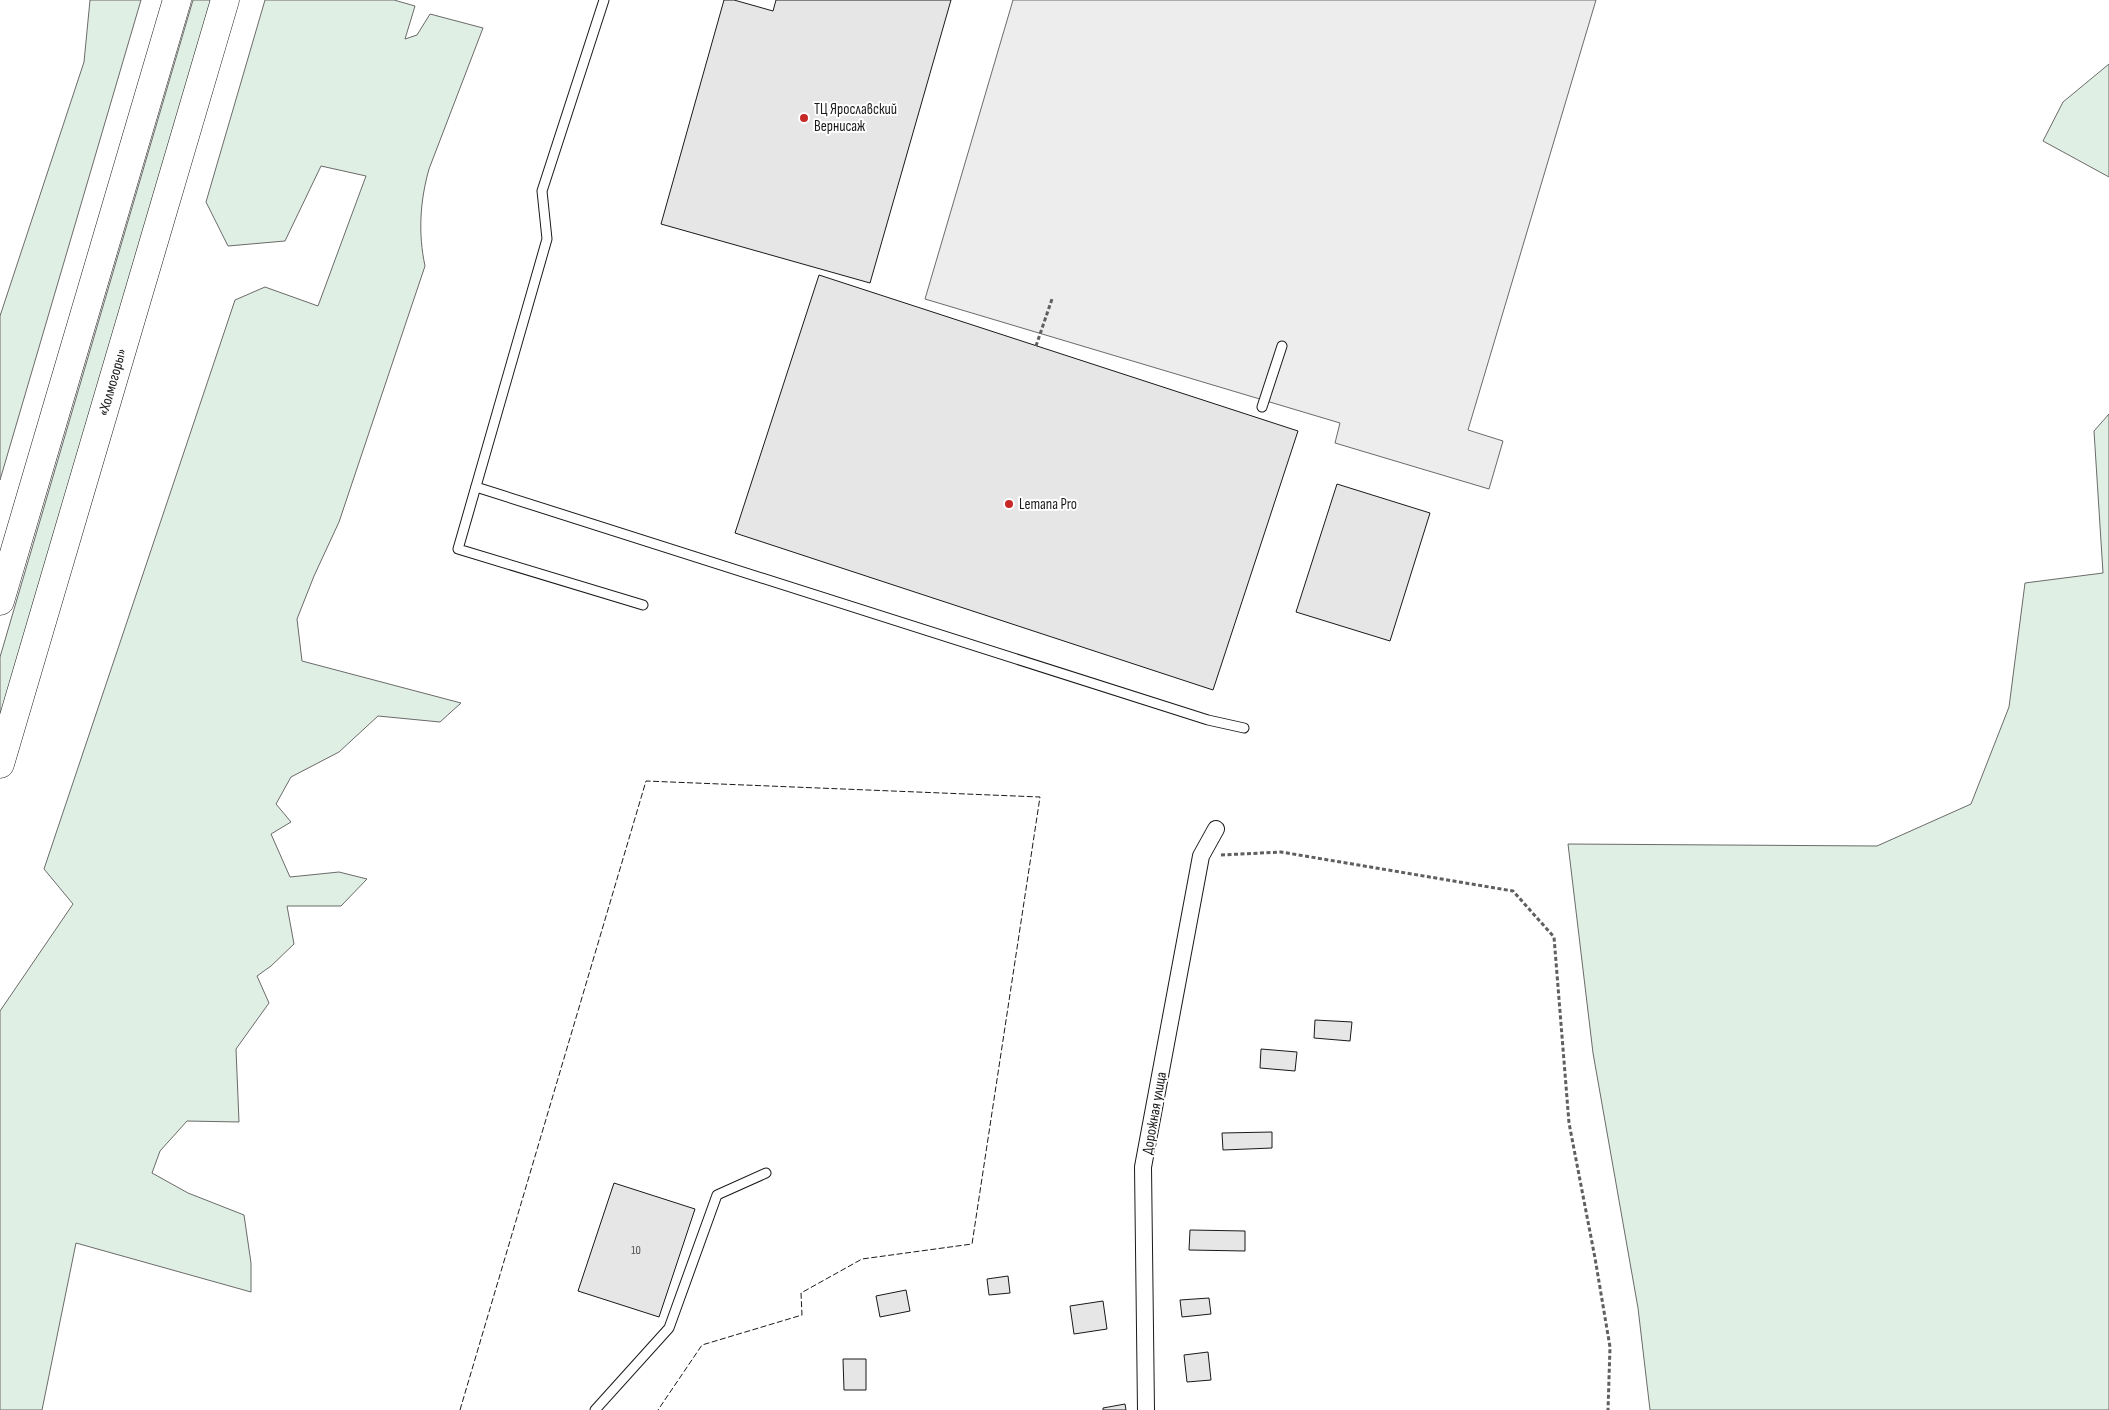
<svg xmlns="http://www.w3.org/2000/svg" width="2109" height="1410" viewBox="0 0 2109 1410" font-family="'Sofia Sans Condensed',sans-serif">
	<style>
		.green { fill: #e0efe3; stroke: #6a6a6a }
		.parking { fill: #ededed; stroke: #6a6a6a }
		.building { fill: #e6e6e6; stroke: #1a1a1a }
		.lines { fill: none; stroke-linecap: round; stroke-linejoin: round }
		.service-casing { stroke: #1a1a1a; stroke-width: 11 }
		.minor-casing { stroke: #1a1a1a; stroke-width: 18 }
		.trunk-casing { stroke: #1a1a1a; stroke-width: 29 }
		.path { stroke: #5f5f5f; stroke-width: 3; stroke-dasharray: 4 2.5; stroke-linecap: butt }
		.service { stroke: #fff; stroke-width: 9 }
		.minor { stroke: #fff; stroke-width: 16 }
		.trunk { stroke: #fff; stroke-width: 28 }
		.fence { stroke: #1a1a1a; stroke-width: 1; stroke-dasharray: 6 2.5; stroke-linecap: butt }
		.poi-dot { fill: #c62828; stroke: #fff; stroke-width: 2 }
		.labels { text-anchor: middle; stroke-width: 4; stroke-linejoin: round; paint-order: stroke }
		.number-label { font-size: 12px; fill: #4d4d4d }
		.poi-label { font-size: 15px; fill: #1a1a1a; stroke: #fff; text-anchor: start }
		.street-label { font-size: 15px; fill: #1a1a1a; stroke: #fff }
	</style>
	<rect width="100%" height="100%" fill="#fff"/>
	<!-- green -->
	<g class="green">
		<polygon points="90,0 141,0 0,480 0,316 84,62"/>
		<polygon points="193,0 211,0 0,722 0,657"/>
		<path d="M265 0H394L415 6 405 39 417 35 430 14 483 28 429 169C420 201 418 233 425 266L339 522 314 576 297 619 302 661 461 703 440 722 378 716 339 752 291 777 276 804 291 822 271 834 290 877 339 872 367 879 341 906H287L294 944 271 966 257 976 269 1003 236 1049 239 1122 187 1121 160 1151 152 1173 188 1193 244 1215 251 1263V1292L76 1243 42 1410H0V1011L73 904 44 869 235 300 265 287 318 306 366 176 321 166 285 241 228 246 206 202Z"/>
		<polygon points="2109,64 2109,177 2043,141 2063,102"/>
		<polygon points="2109,414 2109,1410 1650,1410 1638,1308 1593,1053 1568,844 1877,846 1971,804 2009,707 2025,583 2103,573 2094,431"/>
	</g>
	<!-- parking -->
	<polygon class="parking" points="1013,0 1596,0 1468,430 1503,441 1489,489 1335,443 1340,423 925,299"/>
	<!-- building -->
	<g class="building">
		<polygon points="724,0 734,0 773,11 776,0 951,0 870,283 661,224"/>
		<polygon points="819,275 1298,431 1213,690 735,533"/>
		<polygon points="1337,484 1430,513 1390,641 1296,612"/>
		<polygon points="1315,1020 1352,1022 1350,1041 1314,1038"/>
		<polygon points="1261,1049 1297,1052 1295,1071 1260,1068"/>
		<polygon points="1272,1132 1272,1148 1223,1150 1222,1133"/>
		<polygon points="614,1183 695,1209 659,1317 578,1291"/>
		<polygon points="1190,1230 1245,1231 1245,1251 1189,1250"/>
		<polygon points="1008,1276 1010,1293 989,1295 987,1279"/>
		<polygon points="906,1290 910,1311 880,1317 876,1296"/>
		<polygon points="1209,1298 1211,1314 1182,1317 1180,1300"/>
		<polygon points="1103,1301 1107,1329 1074,1334 1070,1306"/>
		<polygon points="1208,1352 1211,1380 1187,1382 1184,1355"/>
		<polygon points="843,1359 866,1359 866,1390 844,1390"/>
		<polygon points="1125,1404 1126,1410 1103,1410 1103,1408"/>
	</g>
	<g class="lines">
		<defs>
			<g id="service">
				<polyline points="604,0 542,191 547,239 458,549 643,605"/>
				<polyline points="1262,407 1282,346"/>
				<polyline points="476,487 1208,720 1244,728"/>
				<polyline points="595,1410 669,1328 717,1195 766,1173"/>
			</g>
			<polyline id="minor" points="1146,1410 1143,1167 1201,856 1216,829"/>
			<g id="trunk">
				<polyline points="0,601 177,0"/>
				<polyline points="0,764 225,0"/>
			</g>
		</defs>
		<!-- service casing -->
		<use href="#service" class="service-casing"/>
		<!-- minor casing -->
		<use href="#minor" class="minor-casing"/>
		<!-- trunk casing -->
		<use href="#trunk" class="trunk-casing"/>
		<!-- path -->
		<g class="path">
			<polyline points="1036,346 1052,299"/>
			<polyline points="1221,855 1281,852 1513,891 1554,937 1569,1123 1595,1258 1610,1347 1608,1410"/>
		</g>
		<!-- service -->
		<use href="#service" class="service"/>
		<!-- minor -->
		<use href="#minor" class="minor"/>
		<!-- trunk -->
		<use href="#trunk" class="trunk"/>
		<!-- fence -->
		<polyline class="fence" points="460,1410 646,781 1040,797 972,1244 862,1259 801,1293 802,1315 702,1345 658,1410"/>
	</g>
	<!-- markers -->
	<g class="poi-dot">
		<circle cx="804" cy="118" r="5"/>
		<circle cx="1009" cy="504" r="5"/>
	</g>
	<g class="labels">
		<!-- number labels -->
		<g class="number-label">
			<text x="636" y="1254">10</text>
		</g>
		<!-- poi labels -->
		<g class="poi-label">
			<text x="814" y="114">ТЦ Ярославский<tspan x="814" dy="17">Вернисаж</tspan></text>
			<text x="1019" y="509">Lemana Pro</text>
		</g>
		<!-- street labels -->
		<g class="street-label">
			<text transform="translate(112 382) rotate(-74)" y="5">«Холмогоры»</text>
			<text transform="translate(1154 1113) rotate(-80)" y="5">Дорожная улица</text>
		</g>
	</g>
</svg>
